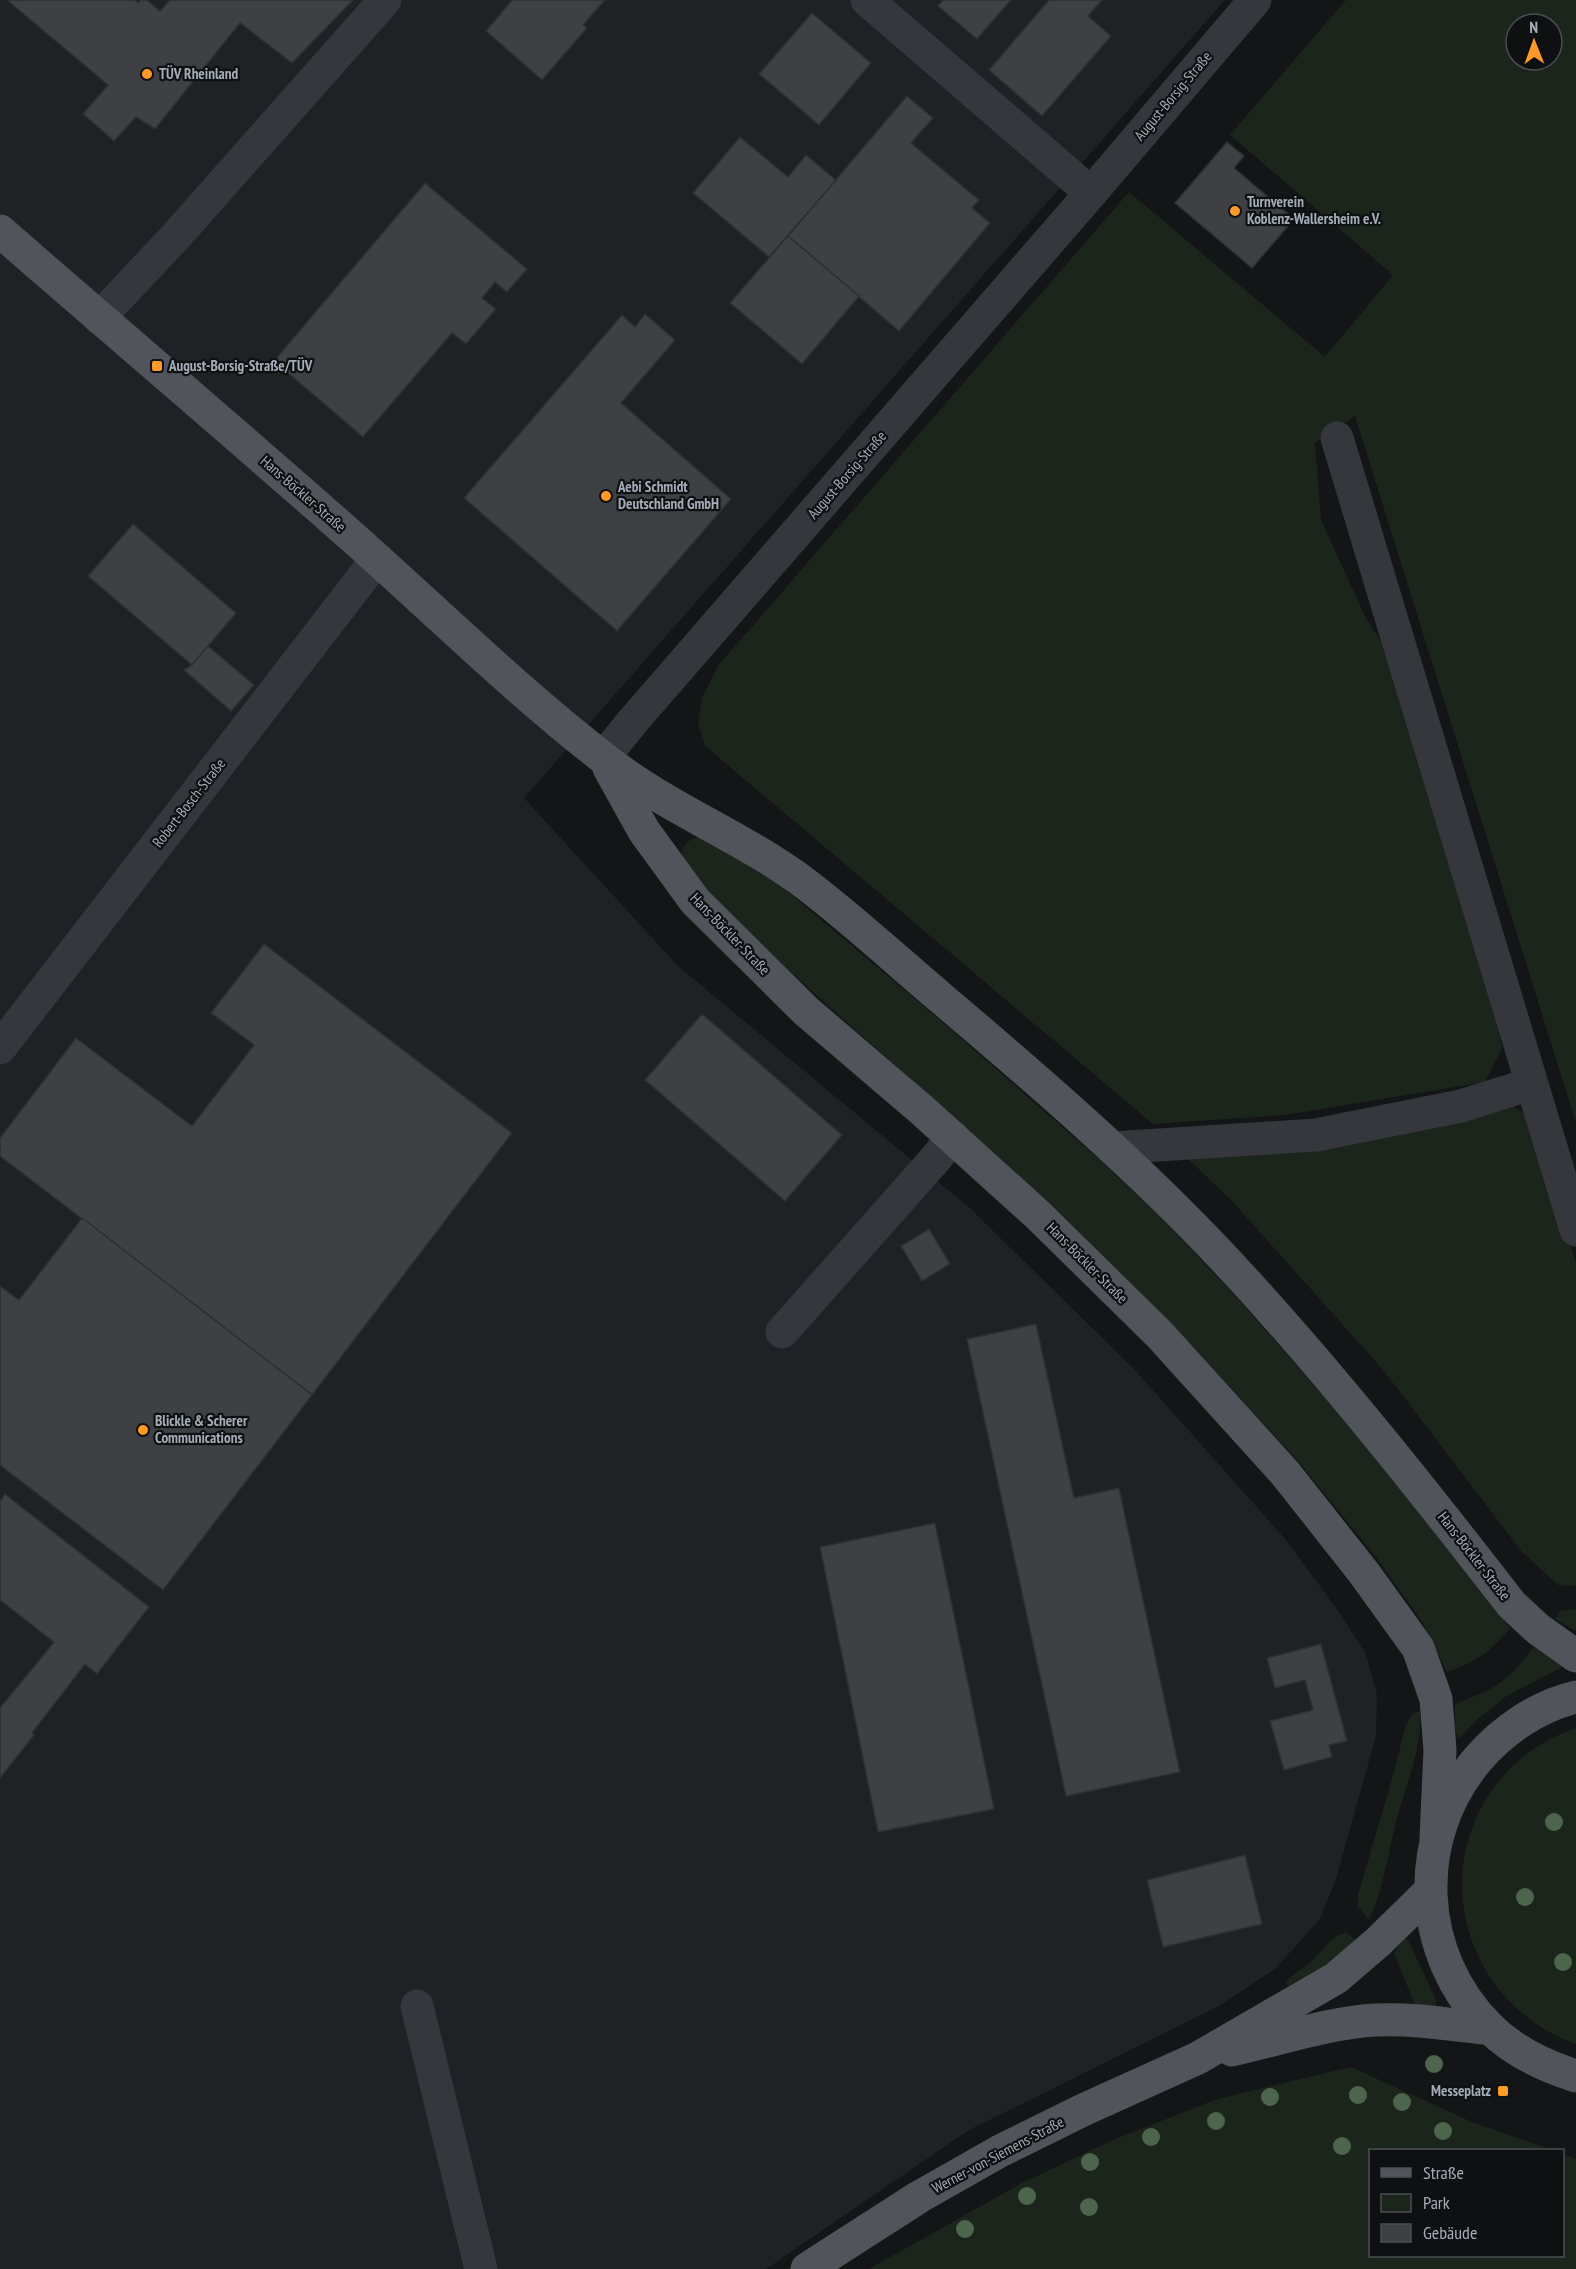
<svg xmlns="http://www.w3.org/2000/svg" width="1576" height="2269" viewBox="0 0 1576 2269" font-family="'PT Sans Narrow',sans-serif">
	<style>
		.built { fill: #202124 }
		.green { fill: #1c251c; fill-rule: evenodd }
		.building { fill: #3e4044; stroke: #2e2f33; stroke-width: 1.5 }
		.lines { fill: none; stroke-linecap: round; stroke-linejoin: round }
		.minor { stroke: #35373c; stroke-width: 33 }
		.major { stroke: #51545b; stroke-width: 33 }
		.tree { fill: #4d644d }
		.poi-dot { fill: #ff9b24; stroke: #0f1011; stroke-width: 2 }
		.labels { text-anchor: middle; stroke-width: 4.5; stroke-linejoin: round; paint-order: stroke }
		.poi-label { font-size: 15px; font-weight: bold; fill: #a5adb8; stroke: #0f1011; text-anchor: start }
		.street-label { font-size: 15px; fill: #a5adb8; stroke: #0f1011 }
	</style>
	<rect width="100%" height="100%" fill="#141516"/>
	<!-- built -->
	<polygon class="built" points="0,0 1225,0 524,798 679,967 971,1209 1134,1369 1286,1540 1339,1612 1366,1654 1377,1695 1376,1736 1336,1879 1320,1919 1276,1968 1219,2006 969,2130 766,2269 0,2269"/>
	<!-- green -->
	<g class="green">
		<path d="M1346 0H1576V1123L1355 416 1315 443 1321 520 1365 616 1382 643 1488 983 1502 1048 1485 1082 1285 1115 1153 1124 705 746 698 723 702 698 717 667 1129 192 1325 357 1393 275 1230 135ZM1516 24H1552V60H1516Z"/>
		<path d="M704 836 762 870 954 1032 1102 1162 1158 1215 1229 1289 1357 1434 1510 1628C1490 1652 1477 1662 1447 1672L1423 1623 1376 1557 1298 1461 1173 1325 1051 1204 721 910 681 856C683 842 691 838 704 836Z"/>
		<polygon points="1509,1104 1532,1118 1576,1263 1576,1586 1558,1585 1522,1552 1384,1371 1232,1201 1186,1157 1339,1147 1485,1116"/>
		<polygon points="1576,1609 1576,1631 1555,1619 1560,1611"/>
		<path d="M1534 1647 1562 1663 1561 1668 1508 1695 1479 1718 1458 1739 1455 1729V1704C1497 1688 1506 1683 1534 1647Z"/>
		<path d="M1420 1711C1422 1749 1407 1782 1397 1818 1388 1853 1384 1888 1369 1920L1358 1907V1895L1394 1772 1405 1727 1413 1713Z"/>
		<path d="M1576 1728V2044C1464 2004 1424 1866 1504 1775 1523 1754 1549 1737 1576 1728Z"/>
		<path d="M1346 1932 1355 1940C1337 1960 1312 1973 1288 1986L1286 1981 1313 1960 1333 1938Z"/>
		<polygon points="1404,1938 1408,1940 1436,2000 1436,2006 1415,2005 1394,1953"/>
		<polygon points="1351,2067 1472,2122 1552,2150 1370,2150 1370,2256 1562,2256 1563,2154 1576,2159 1576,2269 869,2269 1022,2183 1113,2140 1217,2099"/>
	</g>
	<!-- building -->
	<g class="building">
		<polygon points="7,0 135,0 138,3 141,0 147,0 160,11 170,0 353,0 292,63 240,23 155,129 136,117 114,141 83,114 108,85"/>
		<polygon points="512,0 605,0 583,25 587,28 542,80 486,31"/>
		<polygon points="943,0 1011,0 977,39 938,6"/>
		<polygon points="1049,0 1102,0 1088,16 1111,36 1042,116 989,70"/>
		<polygon points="812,13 871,63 819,125 759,74"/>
		<polygon points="907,96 933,118 911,143 979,200 972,208 990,223 899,331 788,236"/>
		<polygon points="740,137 788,177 806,155 836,180 769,257 693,193"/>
		<polygon points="1227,142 1244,156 1234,168 1294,219 1252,268 1175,203"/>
		<polygon points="425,183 527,269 507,292 495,282 482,298 496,309 466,344 452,333 363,437 274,361"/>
		<polygon points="788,236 859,296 802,364 730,303"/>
		<polygon points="645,314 675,340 621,403 731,499 617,631 464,498 622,315 635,327"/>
		<polygon points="133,524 236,613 192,665 88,576"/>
		<polygon points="208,646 254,685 231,711 184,670 192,665"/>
		<polygon points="264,944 512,1133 312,1395 0,1156 0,1138 76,1038 192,1126 254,1045 211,1013"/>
		<polygon points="702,1014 842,1135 785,1201 645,1080"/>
		<polygon points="82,1218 312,1395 163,1590 0,1465 0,1286 19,1300"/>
		<polygon points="929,1229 950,1264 922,1281 901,1246"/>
		<polygon points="1036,1324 1074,1498 1119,1488 1180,1772 1066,1796 967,1339"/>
		<polygon points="5,1494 149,1607 97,1674 85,1664 32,1733 34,1735 0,1778 0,1708 54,1642 0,1600 0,1501"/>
		<polygon points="935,1523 994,1809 878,1832 820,1547"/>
		<polygon points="1321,1644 1347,1741 1329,1745 1332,1757 1284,1770 1270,1721 1313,1710 1305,1680 1275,1688 1267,1658"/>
		<polygon points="1245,1855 1262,1924 1163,1947 1147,1880"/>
	</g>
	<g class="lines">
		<!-- minor -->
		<g class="minor">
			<polyline points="867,0 1091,193"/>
			<polyline points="99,318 177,235 385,0"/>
			<polyline points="1337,438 1576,1230"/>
			<polyline points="603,758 633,721 1091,193 1255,0"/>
			<polyline points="0,1048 377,559"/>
			<polyline points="1112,1148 1316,1135 1461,1106 1531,1084"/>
			<polyline points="782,1332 938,1156 952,1136"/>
			<polyline points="417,2006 481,2269"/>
		</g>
		<!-- major -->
		<g class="major">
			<path d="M0 231C119 335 240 437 358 542 440 615 519 693 606 760 668 809 744 837 807 885 853 920 896 960 941 998 1046 1087 1150 1177 1243 1279 1338 1383 1425 1493 1512 1605L1538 1629 1576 1656"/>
			<polyline points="609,768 644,831 695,901 806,1011 923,1111 1038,1215 1160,1335 1285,1473 1364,1573 1418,1648 1436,1699 1440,1750 1436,1839"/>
			<path d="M1576 1697C1538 1706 1503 1730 1478 1759 1411 1838 1416 1955 1490 2028 1514 2052 1544 2066 1576 2076"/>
			<path d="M1232 2050C1276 2040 1332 2022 1376 2020 1414 2018 1453 2025 1491 2029"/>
			<polyline points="807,2269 919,2197 1000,2151 1083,2110 1198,2058 1336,1978 1378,1942 1430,1891"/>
		</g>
	</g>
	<!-- trees -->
	<g class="tree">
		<circle cx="1554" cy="1822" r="9"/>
		<circle cx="1525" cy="1897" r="9"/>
		<circle cx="1563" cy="1962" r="9"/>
		<circle cx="1434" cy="2064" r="9"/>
		<circle cx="1358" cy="2095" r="9"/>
		<circle cx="1270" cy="2097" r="9"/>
		<circle cx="1402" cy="2102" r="9"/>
		<circle cx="1216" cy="2121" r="9"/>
		<circle cx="1443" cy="2131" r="9"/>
		<circle cx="1151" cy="2137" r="9"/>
		<circle cx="1342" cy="2146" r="9"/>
		<circle cx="1090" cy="2162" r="9"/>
		<circle cx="1027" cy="2196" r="9"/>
		<circle cx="1089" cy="2207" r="9"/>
		<circle cx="965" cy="2229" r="9"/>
	</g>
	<!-- markers -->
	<g class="poi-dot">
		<circle cx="147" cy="74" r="6"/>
		<circle cx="1235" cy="211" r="6"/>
		<rect x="151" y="360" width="12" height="12" rx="3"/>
		<circle cx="606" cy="496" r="6"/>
		<circle cx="143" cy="1430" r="6"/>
		<rect x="1497" y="2085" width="12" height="12" rx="3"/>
	</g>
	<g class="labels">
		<!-- poi labels -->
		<g class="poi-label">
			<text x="159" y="79">TÜV Rheinland</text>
			<text x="1247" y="207">Turnverein<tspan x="1247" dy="17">Koblenz-Wallersheim e.V.</tspan></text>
			<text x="169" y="371">August-Borsig-Straße/TÜV</text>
			<text x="618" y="492">Aebi Schmidt<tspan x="618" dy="17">Deutschland GmbH</tspan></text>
			<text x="155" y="1426">Blickle &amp; Scherer<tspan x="155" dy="17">Communications</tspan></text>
			<text x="1491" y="2096" text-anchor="end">Messeplatz</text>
		</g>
		<!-- street labels -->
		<g class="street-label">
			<text transform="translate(1173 96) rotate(-50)" y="5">August-Borsig-Straße</text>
			<text transform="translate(847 475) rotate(-49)" y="5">August-Borsig-Straße</text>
			<text transform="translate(303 494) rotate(41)" y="5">Hans-Böckler-Straße</text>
			<text transform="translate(189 803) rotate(-52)" y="5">Robert-Bosch-Straße</text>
			<text transform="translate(730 934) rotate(46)" y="5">Hans-Böckler-Straße</text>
			<text transform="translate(1087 1263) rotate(45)" y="5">Hans-Böckler-Straße</text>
			<text transform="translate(1474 1556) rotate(52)" y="5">Hans-Böckler-Straße</text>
			<text transform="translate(998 2155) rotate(-28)" y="5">Werner-von-Siemens-Straße</text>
		</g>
	</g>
	<!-- legend -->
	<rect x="1369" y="2149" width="195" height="108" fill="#0f1011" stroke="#4b4f54" stroke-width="1.5"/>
	<rect x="1381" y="2168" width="30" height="9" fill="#51545b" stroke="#4b4f54" stroke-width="1.5"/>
	<text x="1423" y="2179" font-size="18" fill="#a5adb8">Straße</text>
	<rect x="1381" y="2194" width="30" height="18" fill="#1c251c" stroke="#4b4f54" stroke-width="1.5"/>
	<text x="1423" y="2209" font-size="18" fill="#a5adb8">Park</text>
	<rect x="1381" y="2224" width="30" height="18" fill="#3e4044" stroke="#4b4f54" stroke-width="1.5"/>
	<text x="1423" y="2239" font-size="18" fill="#a5adb8">Gebäude</text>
	<!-- north arrow -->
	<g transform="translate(1534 42) rotate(359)"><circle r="28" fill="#0f1011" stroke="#4b4f54" stroke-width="1.5"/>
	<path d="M0-4.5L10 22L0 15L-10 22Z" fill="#ff9b24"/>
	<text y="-9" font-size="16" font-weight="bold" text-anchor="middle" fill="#a5adb8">N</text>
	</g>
</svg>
